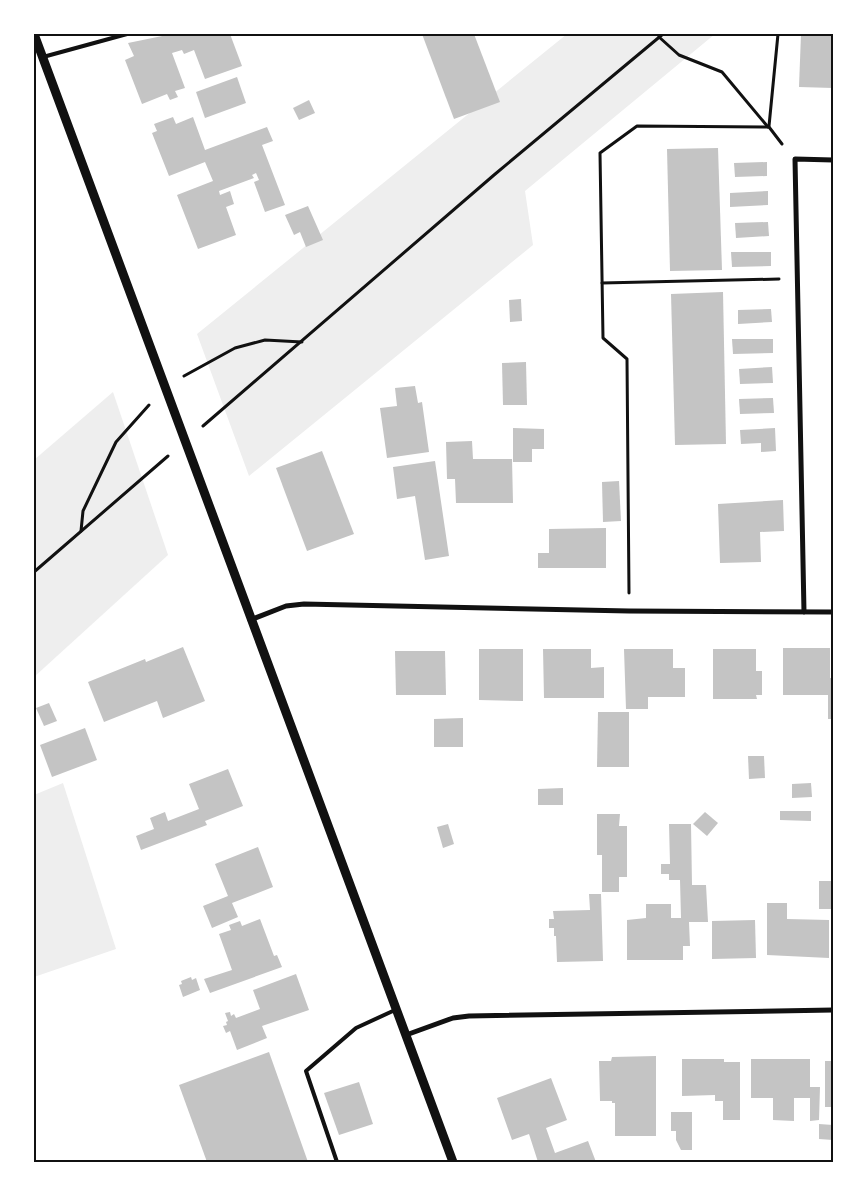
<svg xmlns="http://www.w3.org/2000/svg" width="867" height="1196" viewBox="0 0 867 1196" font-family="'DejaVu Sans',sans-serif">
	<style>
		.green { fill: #eee }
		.building { fill: #c4c4c4 }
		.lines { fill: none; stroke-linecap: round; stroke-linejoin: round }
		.path { stroke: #111; stroke-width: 3 }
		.service { stroke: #111; stroke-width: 4 }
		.minor { stroke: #111; stroke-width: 5 }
		.tertiary { stroke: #111; stroke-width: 9 }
		.neatline { fill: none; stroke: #111; stroke-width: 2 }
	</style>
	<rect width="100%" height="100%" fill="#fff"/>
	<!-- green -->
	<g class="green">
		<polygon points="567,34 715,34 525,191 533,245 249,476 197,334"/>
		<polygon points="113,392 168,555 34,677 34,460"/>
		<polygon points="63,783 116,949 34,977 34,795"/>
	</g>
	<!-- building -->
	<g class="building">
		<polygon points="172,34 230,34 242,66 205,79 194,50 184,54 182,50 172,53 185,88 175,91 178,97 170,100 167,94 142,104 125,60 134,56 128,43"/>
		<polygon points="422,34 474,34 500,102 454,119"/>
		<polygon points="801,34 833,35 833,88 799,87"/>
		<polygon points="237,77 246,103 205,118 196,92"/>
		<polygon points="309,100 315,113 299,120 293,108"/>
		<polygon points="173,117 176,124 193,117 205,150 267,127 273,141 262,145 285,205 265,212 254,182 259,180 256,173 252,175 254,178 219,191 220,195 230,191 234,204 226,207 236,235 198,249 177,195 213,181 205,162 169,176 152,133 157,131 154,124"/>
		<polygon points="718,148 722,270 670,271 667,149"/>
		<polygon points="767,162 767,176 735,177 734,163"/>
		<polygon points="768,191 768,205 730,207 730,193"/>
		<polygon points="308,206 323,240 306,247 300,232 294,235 285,215"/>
		<polygon points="768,222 769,236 736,238 735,223"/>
		<polygon points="731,252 771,252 771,266 732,267"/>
		<polygon points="723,292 726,444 675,445 671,294"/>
		<polygon points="521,299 522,321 510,322 509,300"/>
		<polygon points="771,309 772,322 738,324 738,310"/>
		<polygon points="732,339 773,339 773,353 733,354"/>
		<polygon points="526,362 527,405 503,405 502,363"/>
		<polygon points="772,367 773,383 740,384 739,369"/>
		<polygon points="415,386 418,403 422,402 429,452 387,458 380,408 397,406 395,388"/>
		<polygon points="773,398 774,413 740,414 739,399"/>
		<polygon points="513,428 544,429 544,449 532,449 532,462 513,462"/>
		<polygon points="775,428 776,451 761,452 761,443 741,444 740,430"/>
		<polygon points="472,441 473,459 512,459 513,503 456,503 455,479 447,479 446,442"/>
		<polygon points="322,451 354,534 307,551 276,468"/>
		<polygon points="435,461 449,556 425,560 415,496 397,499 393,467"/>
		<polygon points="619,481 621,521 603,522 602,482"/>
		<polygon points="783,500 784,531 760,532 761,562 720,563 718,504"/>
		<polygon points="606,528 606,568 538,568 538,553 549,553 549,529"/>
		<polygon points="183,647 205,701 163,718 157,701 104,722 88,682 145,659 146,662"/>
		<polygon points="783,648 830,648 830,678 833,678 833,719 828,719 828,695 783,695"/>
		<polygon points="479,649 523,649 523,701 479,700"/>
		<polygon points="543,649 591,649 591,668 604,667 604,698 544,698"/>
		<polygon points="624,649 673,649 673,668 685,668 685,697 648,697 648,709 626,709"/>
		<polygon points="713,649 756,649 756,671 762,671 762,695 756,695 757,699 713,699"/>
		<polygon points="395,651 445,651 446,695 396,695"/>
		<polygon points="49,703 57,721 44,726 36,708"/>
		<polygon points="598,712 629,712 629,767 597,767"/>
		<polygon points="463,718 463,747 434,747 434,719"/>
		<polygon points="85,728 97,760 52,777 40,745"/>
		<polygon points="748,756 764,756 765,778 749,779"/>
		<polygon points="228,769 243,806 205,821 207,825 141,850 136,836 154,829 150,818 165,812 168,821 199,809 189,784"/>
		<polygon points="811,783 812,797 792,798 792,784"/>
		<polygon points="563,788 563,805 538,805 538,789"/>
		<polygon points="780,811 811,811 811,821 780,820"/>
		<polygon points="705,812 718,823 707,836 693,824"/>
		<polygon points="597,814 620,814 619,826 627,826 627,877 619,877 619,892 602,892 602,855 597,855"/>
		<polygon points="448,824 454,844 443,848 437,827"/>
		<polygon points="669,824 691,824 692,885 706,885 708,922 689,922 690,946 683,946 683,960 627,960 627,920 646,918 646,904 671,904 671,918 681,918 680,880 669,880 669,874 661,874 661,864 670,864"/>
		<polygon points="258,847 273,887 232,903 238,917 212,928 203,906 228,896 215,864"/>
		<rect x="819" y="881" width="14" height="28"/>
		<polygon points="589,894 601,894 603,961 557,962 556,936 554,936 554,928 549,928 549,919 554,919 553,911 590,910"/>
		<polygon points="767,903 787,903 787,919 829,920 829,958 767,955"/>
		<polygon points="260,919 274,956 277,955 282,967 210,993 204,979 232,970 219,934 231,930 229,925 240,921 242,926"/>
		<polygon points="755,920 756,958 712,959 712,921"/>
		<polygon points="296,974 309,1010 262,1026 267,1038 237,1050 230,1031 226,1033 223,1026 227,1025 226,1022 228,1021 225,1013 230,1012 231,1016 234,1014 236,1018 260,1009 253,990"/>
		<polygon points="191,977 192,980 196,978 200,990 183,997 179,985 182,984 181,981"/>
		<polygon points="269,1052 308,1162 207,1162 179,1085"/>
		<polygon points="656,1056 656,1136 615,1136 615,1103 612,1103 612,1101 600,1101 599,1061 611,1061 612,1057"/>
		<polygon points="682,1059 724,1059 724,1062 740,1062 740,1120 723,1120 723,1101 715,1101 715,1095 682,1096"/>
		<polygon points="751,1059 810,1059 810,1087 820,1087 819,1120 810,1121 810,1098 794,1098 794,1121 773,1120 773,1098 751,1098"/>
		<rect x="825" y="1061" width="8" height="46"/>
		<polygon points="551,1078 567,1120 546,1128 555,1153 588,1141 596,1162 538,1162 529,1134 512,1140 497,1098"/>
		<polygon points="359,1082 373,1124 339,1135 324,1093"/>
		<polygon points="671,1112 692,1112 692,1150 681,1150 676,1140 676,1131 671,1131"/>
		<polygon points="819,1124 833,1125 833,1140 819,1139"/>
	</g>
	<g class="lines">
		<!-- path -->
		<g class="path">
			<polyline points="659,37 679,55 722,72 768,127"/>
			<polyline points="769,126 778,34"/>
			<polyline points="602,283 779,279"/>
			<polyline points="184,376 235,348 265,340 302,342"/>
			<polyline points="203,426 494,175 663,34"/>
			<polyline points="81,531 83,511 116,442 149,405"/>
			<polyline points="34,572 168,456"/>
			<polyline points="629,593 627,359 603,338 600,153 637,126 769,127 782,144"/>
		</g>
		<!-- service -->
		<g class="service">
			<polyline points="43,57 127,34"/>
			<polyline points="337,1162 306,1071 356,1028 395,1010"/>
		</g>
		<!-- minor -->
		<g class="minor">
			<polyline points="804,612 795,159 833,160"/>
			<polyline points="250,620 286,606 304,604 629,611 833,612"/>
			<polyline points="406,1035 453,1018 469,1016 833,1010"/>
		</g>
		<!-- tertiary -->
		<polyline class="tertiary" points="34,34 453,1162"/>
	</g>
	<!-- border -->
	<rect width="867" height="1196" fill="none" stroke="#ffffff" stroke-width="70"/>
	<rect x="35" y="35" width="797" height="1126" class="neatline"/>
</svg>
